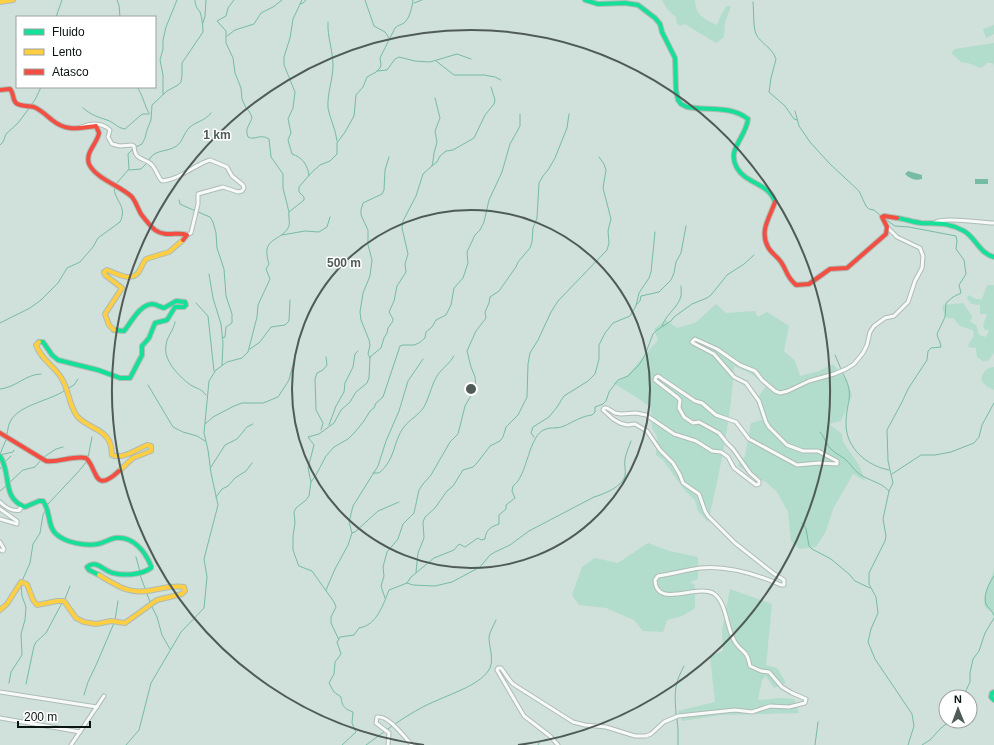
<svg xmlns="http://www.w3.org/2000/svg" width="994" height="745" viewBox="0 0 994 745" font-family="Helvetica,sans-serif">
	<style>
		.green { fill: #b2dccb }
		.water { fill: #76bca4 }
		.lines { fill: none; stroke-linecap: round; stroke-linejoin: round }
		.stream { stroke: #76bca4; stroke-width: 1 }
		.street-casing { stroke: #aebcb6; stroke-width: 5 }
		.fast-casing { stroke: #aebcb6; stroke-width: 6 }
		.slow-casing { stroke: #aebcb6; stroke-width: 6 }
		.jam-casing { stroke: #aebcb6; stroke-width: 6 }
		.street { stroke: #f8faf9; stroke-width: 3 }
		.fast { stroke: #16e098; stroke-width: 4 }
		.slow { stroke: #ffcf43; stroke-width: 4 }
		.jam { stroke: #f24e42; stroke-width: 4 }
		.ring { fill: none; stroke: #4f5b57; stroke-width: 2 }
		.centre { fill: #4f5b57; stroke: #fff; stroke-width: 2 }
		.ring-label { font-size: 12px; text-anchor: middle; font-weight: bold; fill: #4f5b57; stroke: #fff; stroke-width: 3; stroke-linejoin: round; paint-order: stroke }
	</style>
	<rect width="100%" height="100%" fill="#d0e0da"/>
	<!-- green -->
	<g class="green">
		<path d="M662 0H695C695 15 704 19 717 25L722 13 727 6H731L725 22 724 37 716 43 685 24 680 26 677 24 676 17 667 9Z"/>
		<polygon points="994,25 994,34 986,38 983,29"/>
		<polygon points="994,43 994,66 993,63 987,63 981,68 968,63 961,62 951,53 955,49"/>
		<polygon points="987,285 994,285 994,353 988,361 983,361 977,357 976,348 968,347 969,343 974,336 973,330 960,326 953,318 947,318 942,309 943,305 963,303 972,316 972,319 969,321 976,325 979,335 986,337 989,330 985,330 983,326 987,314 980,314 980,305 971,304 970,301 967,300 968,295 976,299 982,299"/>
		<path d="M716 304 726 313 755 311 758 317 767 312 789 326 784 351 795 361 800 376 819 371 833 364 846 380 852 395 841 421 829 424 842 434 843 442 859 465 865 481 853 474 833 509 826 531 816 547 799 549 791 541 788 512 777 492 767 483 738 466 745 456 751 423 762 420 756 401 761 393 766 387 752 374 734 366C731 419 720 471 708 522L698 511 695 500 685 491 663 460 656 455 657 436 652 428 651 408 641 400 613 383 625 378 658 340 654 329 666 320 677 328 695 323Z"/>
		<path d="M994 367V390L986 386 981 380C983 372 985 368 994 367Z"/>
		<polygon points="648,543 669,551 698,557 698,579 690,582 695,585 695,608 682,616 667,620 663,632 643,631 634,620 606,608 579,605 572,595 582,567 595,558 618,563"/>
		<path d="M994 568V618L993 617 992 612 985 607C982 589 992 583 994 568Z"/>
		<polygon points="730,589 772,604 766,665 777,668 786,683 774,688 766,676 762,680 758,700 780,698 794,699 799,713 720,715 682,721 678,711 715,702 710,656 723,651 722,631"/>
	</g>
	<!-- water -->
	<g class="water">
		<path d="M908 171 922 175V179C916 181 910 179 905 174Z"/>
		<rect x="975" y="179" width="13" height="5"/>
	</g>
	<g class="lines">
		<!-- stream -->
		<g class="stream">
			<polyline points="117,0 119,5 120,17"/>
			<path d="M234 0 228 8 226 16 217 21 226 31V43L233 58 235 73 241 88 242 99 246 108 249 111 252 117C251 124 244 128 248 137 255 141 259 133 269 139L271 157 283 174V188L289 212"/>
			<path d="M302 0 293 19 290 38 284 57V65L295 92 293 108 288 119 291 133 288 140 292 154C302 157 308 165 309 176"/>
			<polyline points="365,0 374,26 385,32 389,38"/>
			<path d="M753 2C754 11 753 27 756 34 761 44 772 47 776 59L771 78 769 92 785 106 794 119 797 120"/>
			<polyline points="414,3 422,0"/>
			<polyline points="300,4 303,3 306,0"/>
			<polyline points="56,17 62,0"/>
			<path d="M328 22C327 36 333 51 333 65 333 80 327 93 328 108 330 119 336 130 337 141"/>
			<polyline points="203,23 205,16 206,0"/>
			<polyline points="227,36 235,30 254,24 261,13 273,7 282,0"/>
			<polyline points="436,61 454,75 484,75 495,77 501,80"/>
			<polyline points="377,71 387,70 395,59 399,57 415,61 430,62 457,54 471,59"/>
			<path d="M137 87C143 95 144 105 149 113"/>
			<polyline points="163,94 163,75 160,60 163,49 163,40 166,27 177,0"/>
			<polyline points="32,104 36,98 41,87"/>
			<path d="M83 108C91 115 98 117 107 120 114 122 117 128 125 129L141 115 143 114H149"/>
			<polyline points="795,111 799,126 810,142 829,163 859,191 866,206 869,209 874,210 881,216"/>
			<polyline points="0,145 3,142 6,134 18,123 30,107"/>
			<path d="M136 147 142 144 145 138 147 130 151 120 152 105 167 91 178 85 181 82 182 75V63L203 32C203 27 202 17 200 12 197 8 195 6 195 0"/>
			<path d="M149 160C154 150 164 152 173 148 183 144 183 133 190 127 197 121 205 121 211 113"/>
			<polyline points="432,166 437,162 440,156 446,151 453,150 474,138 485,115 494,104 495,100 491,87"/>
			<polyline points="129,170 141,169 147,163"/>
			<polyline points="116,184 129,169 128,154 133,149"/>
			<polyline points="179,200 180,204 184,206 210,217 213,222 216,233 217,248 224,269 226,296 232,314 232,323 226,327 225,337 222,338"/>
			<polyline points="885,219 895,226 909,227 956,236 957,241 956,249 964,260 966,274 959,285 961,293 953,297 946,303 945,317 937,334 938,338 940,342 941,347 931,348 928,351 927,360 908,389 902,402 887,430 888,461 893,483 889,491 883,519 886,536 885,541 869,573 869,584 876,597 878,613 871,629 868,642 875,659 912,714 914,726 908,745"/>
			<polyline points="282,235 305,231 319,232 327,227 330,217"/>
			<polyline points="209,274 213,298 221,324 223,343 222,365"/>
			<polyline points="196,303 208,316 214,371"/>
			<polyline points="636,305 640,301 641,296 659,292 671,280 674,273 676,262 681,253 686,226"/>
			<path d="M175 322C174 330 167 336 166 345 163 360 178 375 188 383 195 389 200 387 206 395"/>
			<path d="M0 323 30 308 41 300 58 283 67 268 80 262 93 247 98 238 120 222C128 206 114 201 114 187"/>
			<path d="M662 326C665 316 676 309 680 299 682 295 681 290 681 286"/>
			<polyline points="250,349 260,342 271,327 285,325 289,321 290,300"/>
			<polyline points="835,355 841,369"/>
			<polyline points="370,358 368,354 370,345 369,340 361,320 360,312 363,293 370,276 372,260 368,245 368,230 361,215 361,210 363,203 382,194 384,190 385,170 389,157"/>
			<path d="M842 372C856 396 846 400 846 424 846 448 867 466 889 470"/>
			<polyline points="148,385 173,427 183,432 197,436 205,441"/>
			<path d="M0 389C15 388 26 374 41 374"/>
			<polyline points="67,389 74,385 78,379"/>
			<polyline points="205,424 213,417 234,406 242,403 263,403 278,397 289,380 298,344"/>
			<polyline points="329,425 336,406 344,392 345,383 353,367 355,354 358,351"/>
			<polyline points="321,430 323,423 316,410 315,379 317,373 323,370 327,365 326,357"/>
			<path d="M820 432C825 437 826 445 832 450 836 454 842 456 847 461 851 464 853 469 857 472 867 481 880 481 889 491"/>
			<path d="M7 434C8 430 8 426 10 422 18 405 49 401 64 391"/>
			<polyline points="534,437 531,433 533,427 549,417 557,407 564,396 588,381 595,374 599,359 599,345 605,333 613,323 630,316 636,306 639,293 649,278 651,272 655,232"/>
			<polyline points="0,454 6,440"/>
			<polyline points="0,455 13,452 14,450"/>
			<polyline points="44,457 56,449 63,447"/>
			<polyline points="88,458 92,437"/>
			<polyline points="6,461 11,456"/>
			<polyline points="211,467 225,445 237,439 247,427 253,424"/>
			<polyline points="0,469 3,465"/>
			<path d="M373 473H379C396 459 393 441 404 427 410 419 418 416 424 407 430 396 432 382 439 373 444 367 450 363 454 356"/>
			<polyline points="892,474 921,455 935,455 951,452 974,443 979,437 982,425 994,403"/>
			<polyline points="10,482 23,470 35,467 42,459"/>
			<polyline points="311,482 316,475 326,456 334,447 348,439 355,432 364,421 370,411 374,408 376,403 383,397 400,346 403,345 414,345 419,343 425,338 426,332 432,327 436,320 446,315 451,305 454,288 463,278 468,263 467,252 475,235 480,230 484,222 489,200 502,172 510,144 520,126 520,114"/>
			<polyline points="0,491 6,486"/>
			<polyline points="216,497 222,489 228,486 235,478 246,471 252,463"/>
			<polyline points="48,504 79,471 87,461"/>
			<polyline points="802,523 806,529 809,546 812,549 831,559 849,574 855,581 870,588"/>
			<polyline points="352,533 355,532 378,511 399,502"/>
			<polyline points="136,557 140,572"/>
			<polyline points="416,572 418,553 424,538 423,522 425,517 435,508 447,491 453,486 463,470 473,467 477,463 490,446 500,441 503,437 506,427 518,415 527,397 528,364 530,353 538,340 551,312 558,301 607,250 609,243 608,231 611,219 603,188 606,170 604,164 599,157"/>
			<polyline points="140,575 146,591"/>
			<path d="M994 576C989 583 983 595 986 604 988 608 992 611 994 615"/>
			<polyline points="22,581 30,563 33,544 40,533 43,515 46,509"/>
			<path d="M407 583 413 585 435 586 452 582 480 567 490 555 495 552 510 545 529 531 594 497C604 494 622 487 625 476 626 470 624 465 625 459 626 453 629 447 631 441"/>
			<polyline points="326,590 335,569 348,545 352,533 349,522 353,506 378,466 386,441 399,411 408,381 423,359"/>
			<polyline points="147,594 151,604"/>
			<polyline points="385,598 381,586 384,576 383,567 387,552 398,539 403,524 414,513 419,490 423,484 431,475 450,442 458,434 465,406 476,387 475,377 471,367 467,351 476,331 486,318 485,312 489,303 490,297 499,291 516,267 518,262 530,248 532,242 533,228 537,218 539,183 543,176 548,170 555,158 567,128 569,114"/>
			<polyline points="65,599 70,586"/>
			<polyline points="152,607 157,617 162,635 170,649"/>
			<polyline points="115,620 118,601"/>
			<polyline points="339,640 331,623 331,617 336,607 334,602 312,571 299,566 298,564 293,550 293,536 295,523 294,512 296,508 306,500 309,496 311,482 308,468 314,445 308,437 319,434 334,423 341,410 350,402 356,392 367,383 369,378 370,357 381,348 384,338 387,333 388,328 393,321 393,319 389,312 394,301 397,286 406,272 405,264 408,254 402,228 403,221 416,196 423,174 432,166 433,161 434,153 437,142 435,131 440,118 435,98"/>
			<polyline points="9,683 11,672 22,655 21,634 25,620 26,607 22,596 21,584"/>
			<polyline points="26,684 34,646 36,642 46,633 62,603"/>
			<polyline points="84,695 88,682 97,663 114,623"/>
			<polyline points="963,697 970,682 970,673 973,659 979,651 985,633 994,618"/>
			<path d="M676 715C675 693 673 687 684 666"/>
			<polyline points="677,719 678,729 678,745"/>
			<path d="M395 724C408 715 423 706 438 700 453 693 482 684 490 668 494 659 489 647 489 637 490 631 494 625 496 620"/>
			<path d="M126 745 139 730 151 683 181 632 204 608 207 577 204 559 218 505 211 473 208 450 204 433 209 381 216 370 227 362 242 358 248 352 257 317 258 305 270 279 266 269 269 264C268 260 267 258 267 254 265 239 282 239 288 228 291 224 288 217 289 212L304 200V197L299 192V187L310 174 320 165 330 161 337 154V143L345 132 354 116 356 95 363 87 367 77 376 72 380 68 381 65 380 58 395 28C398 25 401 25 404 23 410 18 412 7 413 0"/>
			<path d="M342 745 356 732 352 723 353 712C345 709 342 707 341 697L334 692 329 683 334 674 335 662 341 654 337 642 340 637 354 635 359 628C377 625 383 605 389 590L407 583 411 577 434 558 454 550 459 544 465 547 478 538 481 540 485 539C486 529 491 527 499 524V515L506 509V505L515 498 512 491 513 486C528 476 528 434 546 429 551 427 558 429 564 426 573 422 582 416 592 415L595 412V407L603 404 606 401 609 392 618 380 628 376 639 365 645 355 653 334 657 330 671 321 674 317 692 304 707 298 711 295 727 275 744 264 754 255"/>
			<polyline points="366,745 392,726"/>
			<polyline points="538,745 540,741"/>
			<polyline points="815,745 818,722"/>
			<polyline points="922,745 930,740 941,728 950,721"/>
		</g>
		<defs>
			<g id="street">
				<path d="M81 127C91 123 101 122 110 130L108 137 112 144 120 146 132 145 134 146C135 161 143 157 151 164 156 168 157 176 162 181 179 180 194 165 210 160L227 167 232 176 243 185 244 188 242 191 238 192 223 187 198 194V204L191 233 187 235"/>
				<path d="M934 223C942 216 981 223 994 223"/>
				<path d="M0 502C5 507 13 512 20 510V508L22 507"/>
				<polyline points="0,509 17,521 17,524 0,519"/>
				<polyline points="0,542 4,549 3,551 0,550"/>
				<polyline points="0,692 97,707"/>
				<polyline points="0,718 80,732"/>
				<polyline points="71,745 104,696"/>
				<path d="M388 745 389 733 376 723 377 717C389 715 404 737 412 745"/>
				<path d="M558 745 550 736 524 716 497 670 498 668H501C505 673 508 679 513 684L573 722 585 725 606 727 635 736H646L651 734 664 722 678 716 735 710 752 712 770 706 789 707 805 703 806 699 792 693 782 687 769 672 761 671 750 666C749 661 748 655 744 652 740 648 736 645 734 640 726 627 727 602 713 593 696 584 656 609 655 580L658 576C672 574 686 570 700 568 728 565 756 574 781 585H784V580L773 573 735 543 708 516 705 511 699 494 683 483 680 475 673 463 660 450 647 431 635 424 627 425 620 423 613 419 603 410 604 408H607L615 413 621 414 636 413 646 415 674 434 696 441 712 451 721 452 728 457 734 468 756 485 759 484V481L750 473 733 449 727 443 719 433 699 422 693 423 684 417 679 408 680 400 677 397 655 380 656 377 658 376 695 401 702 403 716 415 736 422 749 439 797 465 819 463 837 464V461L818 451H803L787 445 769 427 766 422 759 401 746 383 734 377 714 354 693 343 692 342 695 339 717 349 740 365 755 371 762 380 775 391 780 393 788 391 809 381 834 374 846 369 854 364 863 353 867 345 870 332 874 326 885 318 894 316 908 302 915 281 922 268 923 256 920 248 897 237 887 227"/>
			</g>
			<g id="fast">
				<path d="M585 0 598 4 625 3 638 5 655 18 660 24 662 32 675 58 676 90 678 100 681 104 687 107C708 111 730 105 748 119 746 138 726 149 737 168 746 184 769 183 775 202"/>
				<path d="M897 218C905 219 913 222 921 223 938 224 948 222 964 231 975 237 980 254 994 257"/>
				<path d="M39 342H43L52 355 58 360 98 370 120 378H130L142 355V346L149 338 155 323 167 320 175 307H184L186 305 185 302 176 301 164 308C160 307 156 304 152 304 139 305 131 323 124 331L114 330"/>
				<path d="M0 456C12 474 1 498 25 507L39 501H43C51 511 47 526 56 534 66 543 85 546 98 544 104 543 109 539 115 538 133 536 145 551 151 566V568C141 575 124 576 113 573 103 571 97 559 87 567L89 570 99 575"/>
				<polyline points="994,692 992,693 991,697 994,700"/>
			</g>
			<g id="slow">
				<polyline points="0,2 13,0"/>
				<path d="M114 330 109 325 105 314 122 288 105 275 104 272 107 270C115 273 130 282 138 273 141 269 142 264 146 259L169 252 183 240"/>
				<path d="M39 342 36 345C41 360 55 366 62 379 69 391 69 405 77 416 86 427 105 429 110 443 112 447 111 451 112 455 122 460 137 449 147 445L151 446V451L133 458 119 471"/>
				<path d="M0 610 7 604 21 582 27 584 33 600 37 605 57 601H64L76 618 84 622 96 624 111 621 125 623 157 600 182 594 185 591 184 587C174 585 164 588 153 590 130 595 119 587 99 575"/>
			</g>
			<g id="jam">
				<path d="M0 90 10 89C14 93 12 99 16 103 20 107 28 105 34 107 41 110 46 115 52 120 67 132 78 128 96 126L99 133C97 144 85 152 89 164 96 179 121 186 132 197 136 202 138 209 141 214 144 218 150 226 155 230 166 238 178 231 187 235L183 240"/>
				<path d="M775 202C770 217 759 231 768 247 771 253 777 256 781 262 788 272 785 275 796 285L809 284 830 269 847 268 886 234 887 227 882 217 884 216 897 218"/>
				<path d="M0 433 46 461C59 463 73 455 86 458 98 469 93 495 119 471"/>
			</g>
		</defs>
		<!-- street casing -->
		<use href="#street" class="street-casing"/>
		<!-- fast casing -->
		<use href="#fast" class="fast-casing"/>
		<!-- slow casing -->
		<use href="#slow" class="slow-casing"/>
		<!-- jam casing -->
		<use href="#jam" class="jam-casing"/>
		<!-- street -->
		<use href="#street" class="street"/>
		<!-- fast -->
		<use href="#fast" class="fast"/>
		<!-- slow -->
		<use href="#slow" class="slow"/>
		<!-- jam -->
		<use href="#jam" class="jam"/>
	</g>
	<!-- distance rings -->
	<g class="ring">
		<circle cx="471" cy="389" r="179"/>
		<path d="M424 745A359 359 0 1 1 518 745"/>
	</g>
	<circle cx="471" cy="389" r="6" class="centre"/>
	<g class="ring-label">
		<text x="217" y="139">1 km</text>
		<text x="344" y="267">500 m</text>
	</g>
	<!-- legend -->
	<rect x="16" y="16" width="140" height="72" fill="#ffffff" stroke="#9da19f"/>
	<rect x="24" y="29" width="20" height="6" fill="#16e098" stroke="#9da19f"/>
	<text x="52" y="36" font-size="12" fill="#0a1410">Fluido</text>
	<rect x="24" y="49" width="20" height="6" fill="#ffcf43" stroke="#9da19f"/>
	<text x="52" y="56" font-size="12" fill="#0a1410">Lento</text>
	<rect x="24" y="69" width="20" height="6" fill="#f24e42" stroke="#9da19f"/>
	<text x="52" y="76" font-size="12" fill="#0a1410">Atasco</text>
	<!-- north arrow -->
	<g transform="translate(958 709) rotate(359)"><circle r="19" fill="#ffffff" stroke="#9da19f"/>
	<path d="M0-3L7 15L0 10L-7 15Z" fill="#4f5b57"/>
	<text y="-6" font-size="11" font-weight="bold" text-anchor="middle" fill="#0a1410">N</text>
	</g>
	<!-- scale -->
	<path d="M18 721v6h72v-6" fill="none" stroke="#0a1410" stroke-width="2"/>
	<text x="24" y="721" font-size="12" fill="#0a1410" stroke="#ffffff" stroke-width="3" paint-order="stroke">200 m</text>
</svg>
